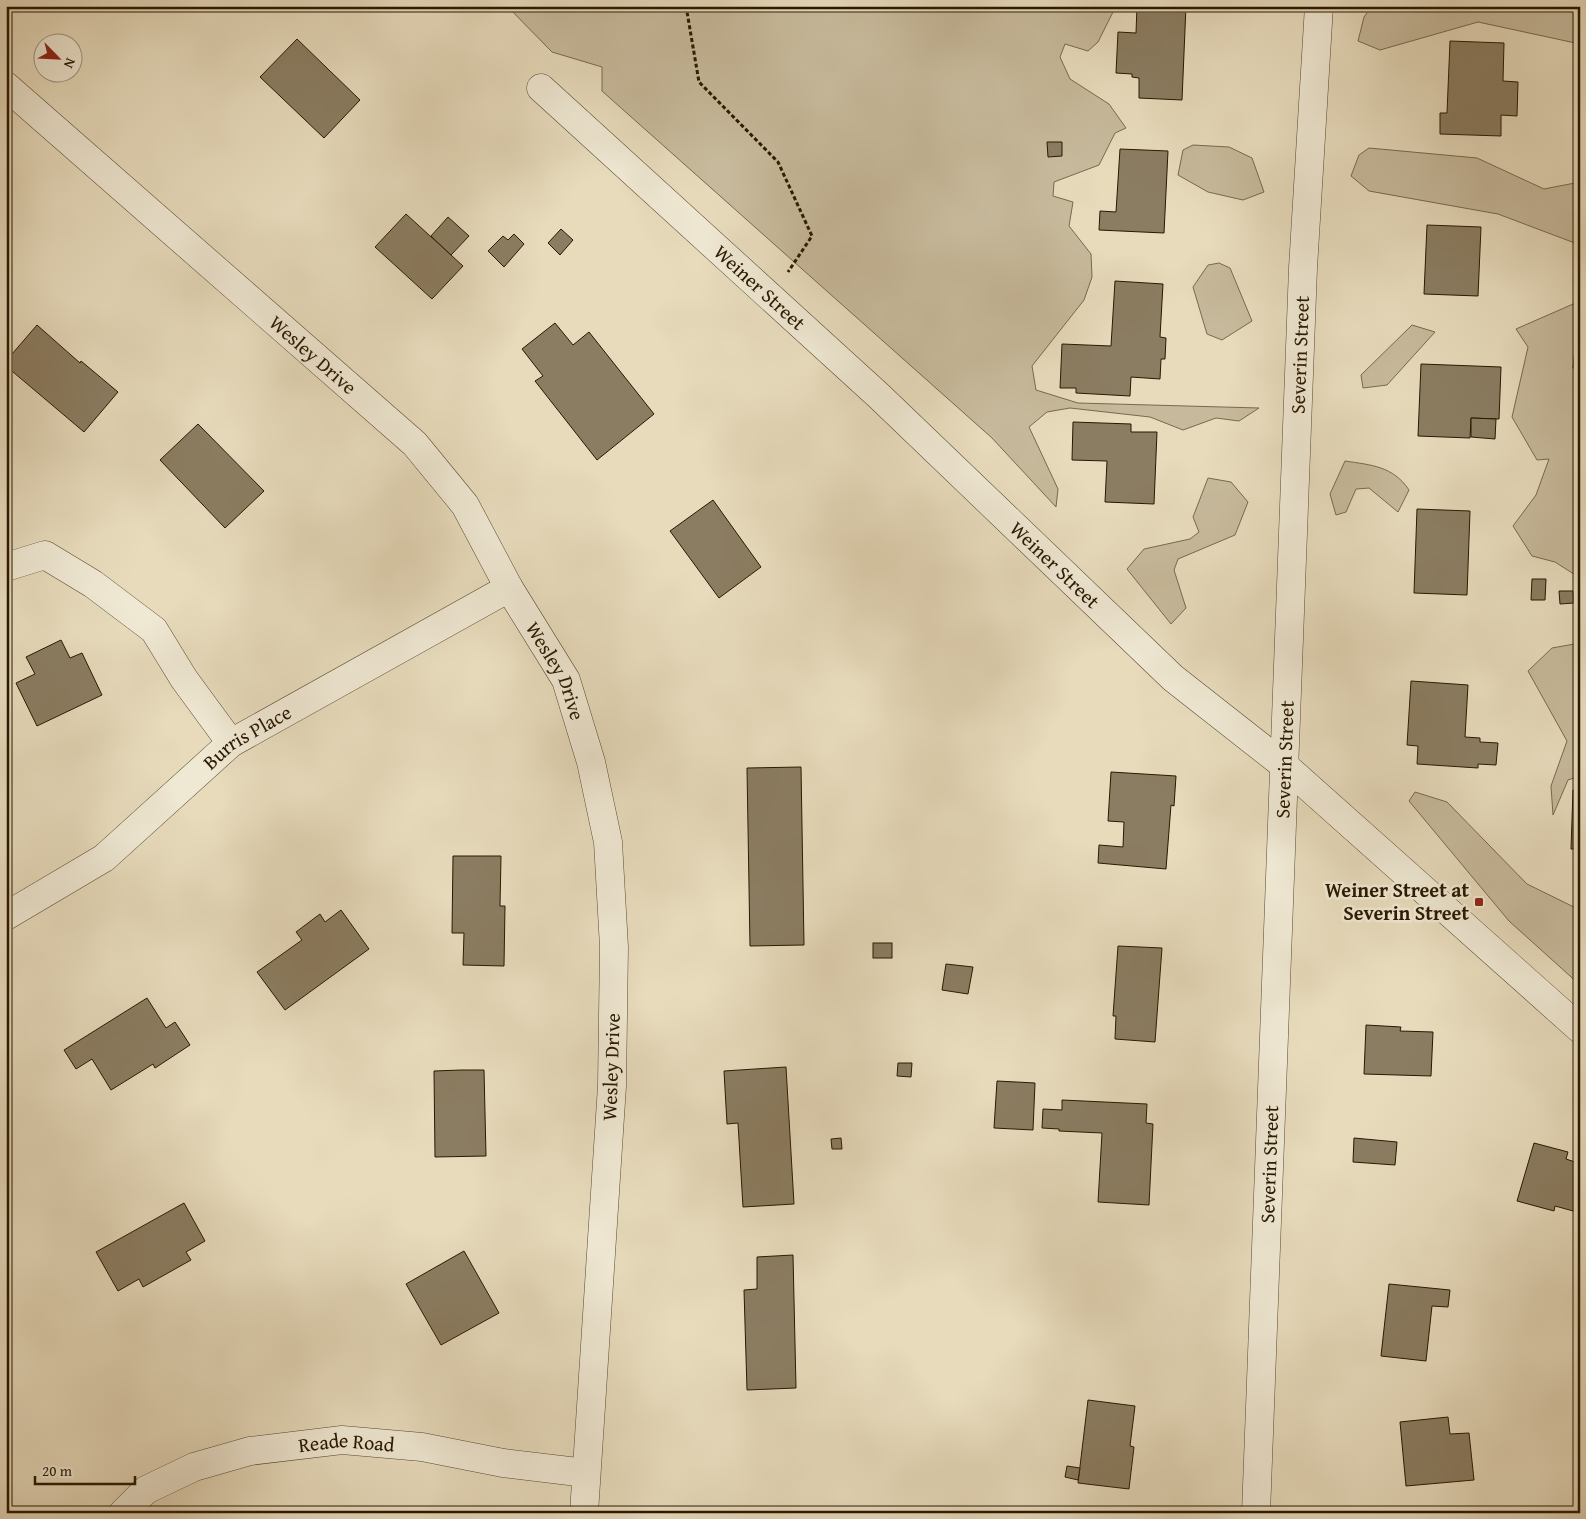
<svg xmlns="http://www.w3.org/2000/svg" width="1586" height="1519" viewBox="0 0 1586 1519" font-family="'Gentium Book Plus',serif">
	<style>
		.green { fill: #c7ba9c; stroke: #78694e }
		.building { fill: #8b7d62; stroke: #281801 }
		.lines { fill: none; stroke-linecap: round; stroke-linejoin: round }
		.minor-casing { stroke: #584930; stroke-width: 29 }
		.path { stroke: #281801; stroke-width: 3; stroke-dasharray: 4 2.5; stroke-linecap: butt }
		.minor { stroke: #efe8d3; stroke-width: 28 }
		.poi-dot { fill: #8f2418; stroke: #efe8d3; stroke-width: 2 }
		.labels { text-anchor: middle; stroke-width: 5; stroke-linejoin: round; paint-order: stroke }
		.street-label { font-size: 20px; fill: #281801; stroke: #efe8d3 }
		.poi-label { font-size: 20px; font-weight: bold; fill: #281801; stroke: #efe8d3; text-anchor: end }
	</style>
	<rect width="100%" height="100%" fill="#e7dbbc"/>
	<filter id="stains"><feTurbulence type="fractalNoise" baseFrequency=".004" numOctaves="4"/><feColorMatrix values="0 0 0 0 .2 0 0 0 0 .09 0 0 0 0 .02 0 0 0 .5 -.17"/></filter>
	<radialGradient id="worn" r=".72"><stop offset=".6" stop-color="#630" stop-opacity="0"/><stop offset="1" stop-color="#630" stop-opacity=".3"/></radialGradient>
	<!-- green -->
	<g class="green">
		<polygon points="507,6 1116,6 1098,42 1088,51 1065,44 1060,57 1070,79 1109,104 1126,128 1115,133 1099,165 1054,182 1053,196 1073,202 1069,226 1091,254 1092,277 1084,300 1032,366 1036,390 1078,403 1259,408 1239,421 1216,418 1183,430 1150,417 1070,408 1047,412 1029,427 1058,489 1056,507 992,438 602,91 602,67 552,52"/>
		<polygon points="1372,6 1580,6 1580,44 1478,22 1380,50 1358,41 1364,17"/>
		<polygon points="1193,145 1229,147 1252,158 1264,192 1243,200 1208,192 1178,175 1183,150"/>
		<polygon points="1369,148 1477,158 1544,189 1580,182 1580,245 1498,214 1369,191 1351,176 1359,155"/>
		<polygon points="1219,263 1230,268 1252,321 1222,340 1207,334 1193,287 1208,265"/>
		<polygon points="1580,301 1580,578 1555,562 1532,556 1513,526 1536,495 1549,459 1537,460 1512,417 1528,347 1516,329"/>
		<polygon points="1412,325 1435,332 1387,385 1363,388 1361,375"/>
		<path d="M1345 461C1371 465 1393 466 1409 490L1398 512 1369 488 1356 489 1346 512 1336 515 1330 494Z"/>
		<polygon points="1208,478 1231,482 1248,502 1235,535 1178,559 1174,570 1186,608 1171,624 1127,569 1144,549 1190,539 1199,532 1193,517"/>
		<polygon points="1580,643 1580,776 1568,780 1553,815 1551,786 1567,741 1528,671 1552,648"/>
		<polygon points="1415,792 1447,802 1527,884 1580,910 1580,985 1509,921 1409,801"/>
	</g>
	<!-- building -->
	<g class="building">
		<polygon points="1137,6 1186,6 1182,100 1139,98 1139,78 1132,77 1132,74 1116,73 1118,32 1136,33"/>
		<polygon points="297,39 360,100 324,138 260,77"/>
		<polygon points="1450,41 1504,43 1503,81 1518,82 1517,116 1501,115 1501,136 1440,134 1440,113 1447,113"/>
		<polygon points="1047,142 1062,142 1062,156 1048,157"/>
		<polygon points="1120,149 1168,151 1164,233 1099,230 1100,211 1116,212"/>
		<polygon points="406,214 463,266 432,299 375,247"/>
		<polygon points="448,217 469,236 451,255 431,236"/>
		<polygon points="1427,225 1481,227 1478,296 1424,294"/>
		<polygon points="561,229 573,240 560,255 548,243"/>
		<polygon points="514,234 524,244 504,267 488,251 503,236 508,240"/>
		<polygon points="1115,281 1163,284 1160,337 1166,338 1165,359 1161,359 1160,379 1131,377 1130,396 1076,393 1076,388 1060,388 1062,344 1111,346"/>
		<polygon points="555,323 573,345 589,332 654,414 597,460 535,381 543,376 522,349"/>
		<polygon points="37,325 80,363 81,361 118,392 84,432 6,366 6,361"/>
		<polygon points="1576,339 1580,339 1580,369 1573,368"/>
		<polygon points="1421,364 1501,367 1499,419 1471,418 1470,438 1418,436"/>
		<polygon points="1471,418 1496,419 1495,439 1471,437"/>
		<polygon points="1073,422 1131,424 1131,432 1157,432 1154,504 1105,502 1107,461 1072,460"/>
		<polygon points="198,424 264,491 225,528 160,460"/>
		<polygon points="713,500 761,567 719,598 670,531"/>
		<polygon points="1417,509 1470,511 1467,595 1414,593"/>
		<polygon points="1532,579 1546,579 1545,600 1531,600"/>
		<polygon points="1559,591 1573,591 1574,603 1560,604"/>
		<polygon points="61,640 70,658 82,653 102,695 37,726 16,683 35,674 26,657"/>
		<polygon points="1411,681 1468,685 1465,737 1480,738 1480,742 1498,743 1496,765 1478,764 1478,768 1417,764 1418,746 1407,745"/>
		<polygon points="801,767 804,945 750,946 747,768"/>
		<polygon points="1111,772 1176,776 1174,806 1171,805 1166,869 1098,863 1099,845 1123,847 1124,822 1108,821"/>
		<polygon points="1573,790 1580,790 1580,849 1571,849"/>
		<polygon points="453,856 501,856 500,906 505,906 504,966 463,965 464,933 452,933"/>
		<polygon points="341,910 369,949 285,1010 257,972 302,940 296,932 320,914 325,922"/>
		<rect x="873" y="943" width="19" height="15"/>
		<polygon points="1118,946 1162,948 1155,1042 1115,1039 1116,1016 1113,1016"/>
		<polygon points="946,964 973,967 968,994 942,990"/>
		<polygon points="147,998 166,1028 175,1022 190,1045 155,1068 153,1064 111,1090 92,1059 76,1069 64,1050"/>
		<polygon points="1366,1025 1401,1027 1400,1031 1433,1032 1431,1076 1364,1074"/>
		<polygon points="898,1063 912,1063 911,1077 897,1076"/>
		<polygon points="786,1067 794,1204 743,1207 738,1123 727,1124 724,1071"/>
		<polygon points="461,1070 484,1070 486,1156 435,1157 434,1071"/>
		<polygon points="997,1081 1035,1083 1033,1130 994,1128"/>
		<polygon points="1062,1100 1147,1104 1146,1123 1153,1124 1149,1205 1098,1202 1102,1133 1059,1131 1059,1129 1042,1128 1043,1109 1062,1110"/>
		<polygon points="841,1138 842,1149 832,1149 831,1139"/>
		<polygon points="1354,1138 1397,1142 1395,1165 1353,1162"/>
		<polygon points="1534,1143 1568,1152 1566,1159 1578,1163 1576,1169 1580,1170 1580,1211 1577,1210 1577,1212 1555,1206 1554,1211 1517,1201"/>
		<polygon points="184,1203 205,1241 186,1252 191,1260 143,1287 139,1279 118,1291 96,1252"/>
		<polygon points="464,1251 499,1313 441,1345 406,1284"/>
		<polygon points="793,1255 796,1388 747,1390 744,1290 757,1289 757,1257"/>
		<polygon points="1389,1284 1450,1290 1448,1307 1432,1306 1426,1361 1381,1356"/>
		<polygon points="1088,1400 1135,1406 1130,1446 1134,1447 1129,1489 1078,1483"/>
		<polygon points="1448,1417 1450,1434 1469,1433 1474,1480 1406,1486 1400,1422"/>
		<polygon points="1067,1466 1080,1468 1078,1480 1065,1477"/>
	</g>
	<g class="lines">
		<defs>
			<g id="minor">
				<path id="s1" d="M6 86 415 444 465 505 509 588 566 680 591 762 608 842 614 947 612 1086 584 1513"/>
				<path id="s2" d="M541 88 879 396 1173 678 1285 766 1580 1029"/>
				<polyline points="6,567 45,555 93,584 154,630 184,679 231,743"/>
				<path id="s3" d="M6 916 104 858 231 743 509 588"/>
				<path id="s4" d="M123 1513 146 1490 194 1467 250 1451 342 1440 422 1447 503 1463 586 1473"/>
				<path id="s5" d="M1256 1513 1303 268 1319 6"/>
			</g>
		</defs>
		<!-- minor casing -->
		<use href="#minor" class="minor-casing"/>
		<!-- path -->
		<polyline class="path" points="686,6 699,82 778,162 812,236 788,272"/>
		<!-- minor -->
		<use href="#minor" class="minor"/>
	</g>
	<!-- markers -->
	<rect class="poi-dot" x="1474" y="897" width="10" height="10" rx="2.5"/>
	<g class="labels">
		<!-- street labels -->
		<g class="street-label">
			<text dy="7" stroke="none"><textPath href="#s2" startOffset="296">Weiner Street</textPath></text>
			<text dy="7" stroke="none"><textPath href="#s1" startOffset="408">Wesley Drive</textPath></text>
			<text dy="7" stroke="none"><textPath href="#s5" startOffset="1159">Severin Street</textPath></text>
			<text dy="7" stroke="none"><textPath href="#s2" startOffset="701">Weiner Street</textPath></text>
			<text dy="7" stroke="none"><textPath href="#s1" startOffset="812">Wesley Drive</textPath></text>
			<text dy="7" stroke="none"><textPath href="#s3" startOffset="302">Burris Place</textPath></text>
			<text dy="7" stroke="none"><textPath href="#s5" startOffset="754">Severin Street</textPath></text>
			<text transform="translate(611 1067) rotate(-88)" y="7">Wesley Drive</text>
			<text dy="7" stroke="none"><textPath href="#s5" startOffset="349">Severin Street</textPath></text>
			<text dy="7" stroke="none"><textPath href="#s4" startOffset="241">Reade Road</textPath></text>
		</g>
		<!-- poi labels -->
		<g class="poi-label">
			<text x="1469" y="897">Weiner Street at<tspan x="1469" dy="23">Severin Street</tspan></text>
		</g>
	</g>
	<!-- margin -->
	<rect width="1586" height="1519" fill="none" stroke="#e7dbbc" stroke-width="25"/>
	<rect x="8" y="8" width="1571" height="1504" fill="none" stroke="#281801" stroke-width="2.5"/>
	<rect x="12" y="12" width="1561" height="1494" fill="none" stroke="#281801"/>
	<!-- north arrow -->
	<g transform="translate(58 58) rotate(114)"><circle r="24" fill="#efe8d3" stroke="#9f957f"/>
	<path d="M0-4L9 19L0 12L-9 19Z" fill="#8f2418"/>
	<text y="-8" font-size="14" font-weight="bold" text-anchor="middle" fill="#281801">N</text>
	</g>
	<!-- scale -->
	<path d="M35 1476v8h100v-8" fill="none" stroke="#281801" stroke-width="2.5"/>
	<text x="42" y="1476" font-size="15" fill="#281801" stroke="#efe8d3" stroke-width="4" paint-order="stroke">20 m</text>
	<rect width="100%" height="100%" filter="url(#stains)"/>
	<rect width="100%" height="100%" fill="url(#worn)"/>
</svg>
